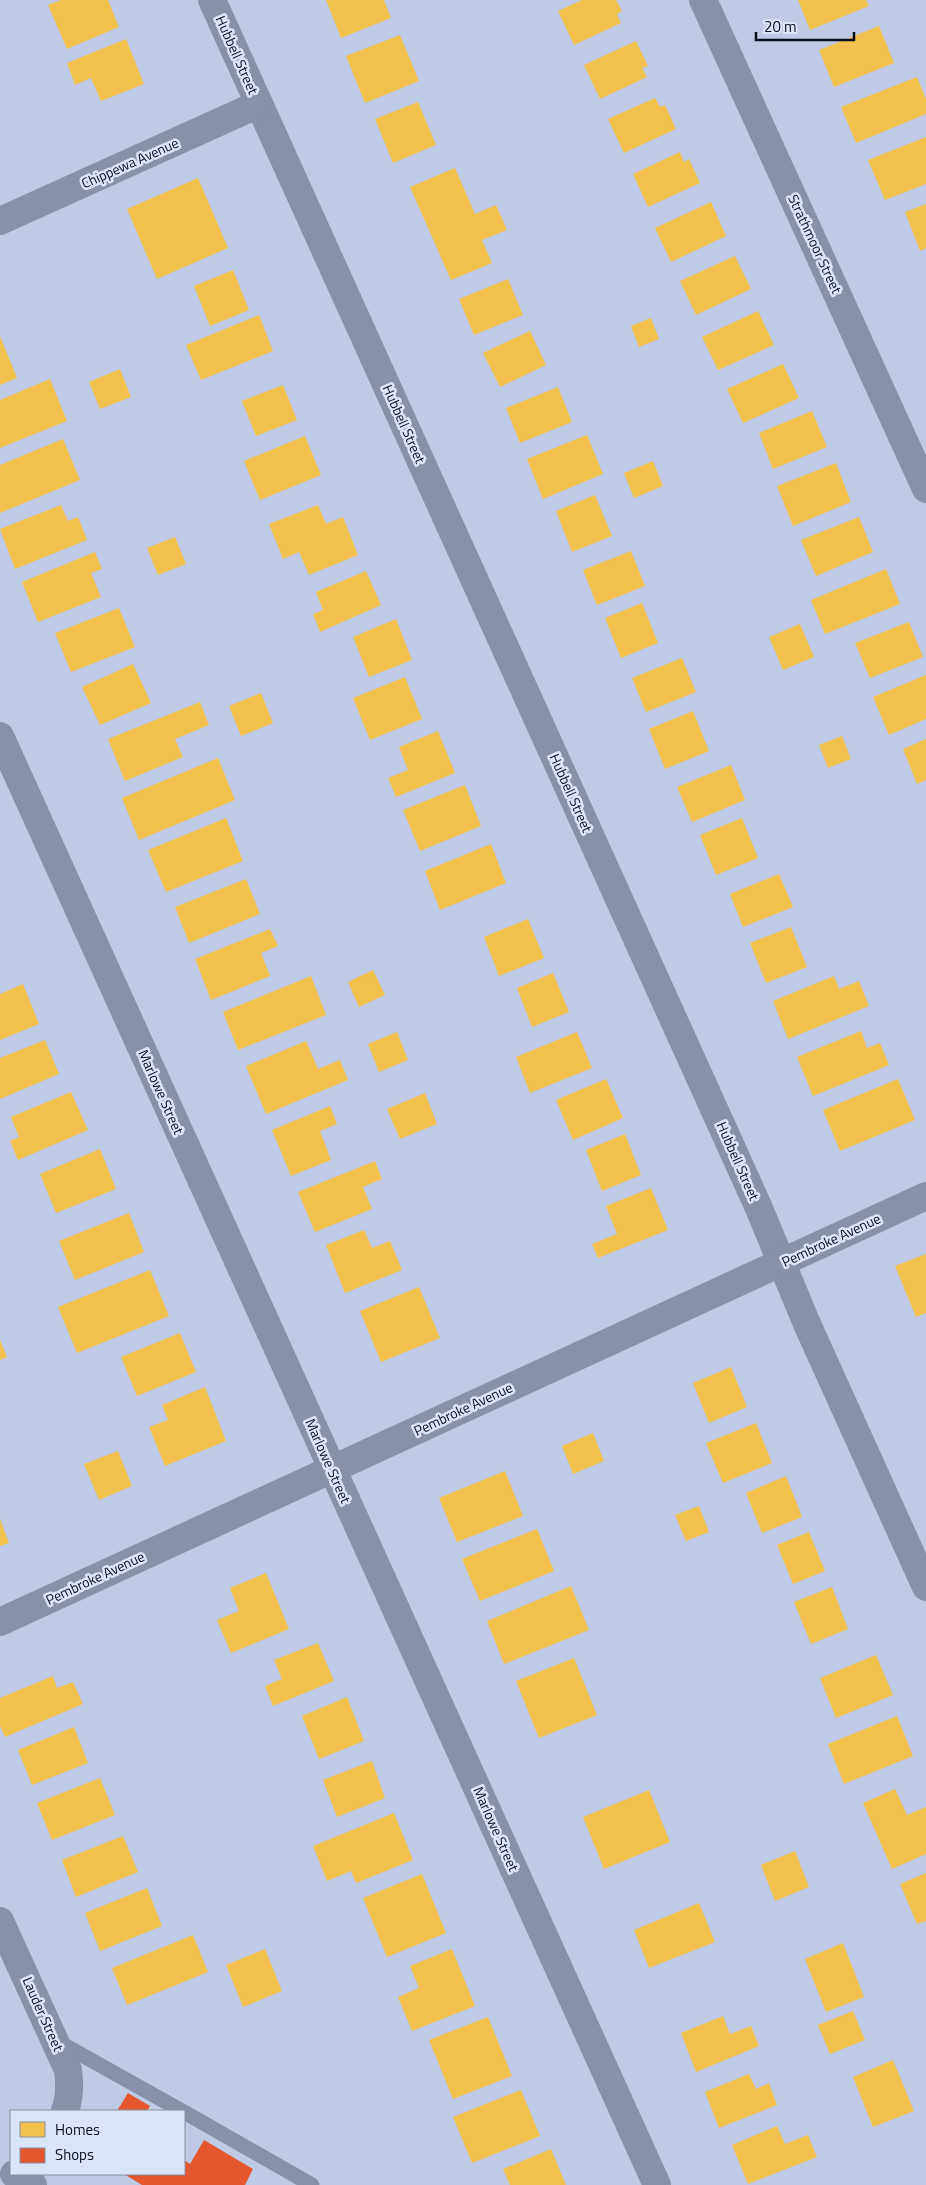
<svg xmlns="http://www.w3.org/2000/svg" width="926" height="2185" viewBox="0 0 926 2185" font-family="'Titillium Web',sans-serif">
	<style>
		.homes { fill: #f2c14e }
		.shops { fill: #e4572e }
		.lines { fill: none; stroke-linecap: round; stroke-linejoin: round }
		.service { stroke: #8791a9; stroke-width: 15 }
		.minor { stroke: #8791a9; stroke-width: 28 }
		.tertiary { stroke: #8791a9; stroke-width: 28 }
		.secondary { stroke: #8791aa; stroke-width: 28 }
		.labels { text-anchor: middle; stroke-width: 5; stroke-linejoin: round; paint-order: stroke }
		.street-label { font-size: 14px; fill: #070e1f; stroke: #dbe5fa }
	</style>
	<rect width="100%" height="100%" fill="#becae6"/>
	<!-- homes -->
	<g class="homes">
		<polygon points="61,0 108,0 119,27 67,49 48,5"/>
		<polygon points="326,0 384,0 391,18 341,38"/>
		<polygon points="582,0 616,0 622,11 617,14 621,23 574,45 558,11"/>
		<polygon points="798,0 866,0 869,6 810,30"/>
		<polygon points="879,26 894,63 834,87 819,50"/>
		<polygon points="400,35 419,81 365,103 346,56"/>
		<polygon points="126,39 144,84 101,101 91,78 75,85 67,63"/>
		<polygon points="636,41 648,66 642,68 647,77 600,99 584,65"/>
		<polygon points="917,77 926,99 926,114 856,143 841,107"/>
		<polygon points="655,98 660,107 665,105 676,129 624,153 608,119"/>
		<polygon points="418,102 436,145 393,163 375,119"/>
		<polygon points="926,137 926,184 885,200 868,160"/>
		<polygon points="680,152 684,162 689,159 700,183 648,207 633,174"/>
		<polygon points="455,168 475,214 496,205 507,230 482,240 492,263 451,280 410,187"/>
		<polygon points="198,178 228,248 157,279 127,209"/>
		<polygon points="711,202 726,236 671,262 655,228"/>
		<polygon points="926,204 926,248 920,251 905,212"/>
		<polygon points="735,256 751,289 696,315 680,281"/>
		<polygon points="233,270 249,310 210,326 194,286"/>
		<polygon points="508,279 523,315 474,335 459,299"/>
		<polygon points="758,311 774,345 718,370 702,337"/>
		<polygon points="259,315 273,351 201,380 186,345"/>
		<polygon points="651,318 659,339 639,347 631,326"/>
		<polygon points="530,331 546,365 500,387 483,353"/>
		<polygon points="0,336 17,378 0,385"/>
		<polygon points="783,364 799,398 743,423 727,389"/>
		<polygon points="120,369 131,397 100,409 89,382"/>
		<polygon points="50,379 67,421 0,448 0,400"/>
		<polygon points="283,385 297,420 256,436 242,401"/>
		<polygon points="558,387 572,422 520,443 506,408"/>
		<polygon points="812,411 827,447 773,469 759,433"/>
		<polygon points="587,435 603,474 543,499 527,459"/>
		<polygon points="305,436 321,475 260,500 244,461"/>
		<polygon points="63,439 80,480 0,513 0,465"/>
		<polygon points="653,461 663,486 634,498 624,473"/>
		<polygon points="836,463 851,502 793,526 777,486"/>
		<polygon points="595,495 612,536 572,552 556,511"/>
		<polygon points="61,505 68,521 78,517 87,540 15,569 0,529"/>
		<polygon points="318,505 326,524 343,517 358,555 309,575 299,552 283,559 269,524"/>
		<polygon points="859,517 873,552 816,576 801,540"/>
		<polygon points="175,537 186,564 158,575 147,548"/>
		<polygon points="631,551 645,586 597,605 583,570"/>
		<polygon points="95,552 102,569 91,573 101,597 38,622 22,582"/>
		<polygon points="886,569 900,604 825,634 811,600"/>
		<polygon points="366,571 381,605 320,632 313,614 323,610 316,592"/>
		<polygon points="642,603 658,643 621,658 605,618"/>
		<polygon points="119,608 135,647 71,672 55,633"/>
		<polygon points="396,619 412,660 369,677 353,637"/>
		<polygon points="909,622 923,657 870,678 855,643"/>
		<polygon points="800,624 814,657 783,670 769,637"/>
		<polygon points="682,658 696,692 646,712 632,678"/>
		<polygon points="133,664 151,703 100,725 82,687"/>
		<polygon points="926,675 926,719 889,735 873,697"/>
		<polygon points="405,677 422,719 370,740 353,698"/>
		<polygon points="261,693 273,723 241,736 229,706"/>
		<polygon points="200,702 209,725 175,739 183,757 125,781 108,739"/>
		<polygon points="693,711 709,751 665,769 649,729"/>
		<polygon points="438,731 455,773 396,797 388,778 408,770 399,747"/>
		<polygon points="842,736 851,759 828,768 819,745"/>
		<polygon points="926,739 926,780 917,784 903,749"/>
		<polygon points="218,758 235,800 139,840 122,798"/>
		<polygon points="731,765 745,800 692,822 677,787"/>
		<polygon points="465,785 481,826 420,851 403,810"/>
		<polygon points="226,818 243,861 166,892 148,850"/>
		<polygon points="742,818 758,858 716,875 700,835"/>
		<polygon points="491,844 506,883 440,910 425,871"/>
		<polygon points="779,874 793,907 743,927 730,894"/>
		<polygon points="246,879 260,914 189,943 175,907"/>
		<polygon points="528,919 544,958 499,976 484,937"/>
		<polygon points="791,927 807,967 766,983 750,943"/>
		<polygon points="270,929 278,946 261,953 270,976 211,1000 195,959"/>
		<polygon points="373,970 385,995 359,1007 348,982"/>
		<polygon points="553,973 569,1012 532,1027 517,988"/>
		<polygon points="311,976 326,1015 238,1050 223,1012"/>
		<polygon points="834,976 839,989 859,981 869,1006 788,1039 773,1001"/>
		<polygon points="23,984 39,1024 0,1040 0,994"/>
		<polygon points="861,1031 867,1048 880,1043 889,1065 813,1096 797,1057"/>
		<polygon points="397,1032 408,1060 379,1072 368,1044"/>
		<polygon points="577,1032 592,1068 530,1093 516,1057"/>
		<polygon points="45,1040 59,1074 0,1099 0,1058"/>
		<polygon points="306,1041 318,1069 340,1060 348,1080 266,1114 246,1066"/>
		<polygon points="606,1079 623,1118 573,1140 556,1100"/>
		<polygon points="898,1079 915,1120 840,1151 823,1110"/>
		<polygon points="71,1092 88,1130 18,1160 10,1141 19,1137 11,1117"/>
		<polygon points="425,1093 437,1124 400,1139 387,1109"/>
		<polygon points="330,1106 337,1124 320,1131 331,1160 291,1176 272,1130"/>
		<polygon points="625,1134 641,1175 602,1191 586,1150"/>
		<polygon points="100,1149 116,1189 56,1213 40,1174"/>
		<polygon points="375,1161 382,1179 363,1187 372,1209 315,1232 298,1192"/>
		<polygon points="651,1188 668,1230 598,1258 592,1244 617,1234 606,1206"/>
		<polygon points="129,1213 144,1252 75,1280 59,1241"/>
		<polygon points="364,1230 372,1248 390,1241 402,1270 345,1293 326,1245"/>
		<polygon points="926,1254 926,1313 916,1317 895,1266"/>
		<polygon points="150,1270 169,1316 77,1353 58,1307"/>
		<polygon points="419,1287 440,1338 381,1362 360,1311"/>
		<polygon points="180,1333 196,1372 137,1396 121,1357"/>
		<polygon points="0,1340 7,1357 0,1360"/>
		<polygon points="731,1367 747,1407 709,1423 693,1383"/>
		<polygon points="205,1387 226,1441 165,1466 149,1427 168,1420 162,1405"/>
		<polygon points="756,1423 772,1463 723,1483 706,1443"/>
		<polygon points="593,1433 604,1461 573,1474 562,1446"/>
		<polygon points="118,1451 132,1486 99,1500 84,1464"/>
		<polygon points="505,1471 523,1516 457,1542 439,1498"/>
		<polygon points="786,1476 802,1517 762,1533 746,1493"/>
		<polygon points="699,1506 709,1532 686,1541 675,1515"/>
		<polygon points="0,1519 9,1543 0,1546"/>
		<polygon points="537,1529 554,1571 480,1601 462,1559"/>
		<polygon points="809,1532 825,1571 793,1584 777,1545"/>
		<polygon points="266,1573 289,1629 231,1653 217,1620 239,1611 230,1588"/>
		<polygon points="571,1586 589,1630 504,1664 487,1621"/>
		<polygon points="832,1587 848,1629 811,1644 794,1602"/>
		<polygon points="318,1643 334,1681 273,1706 265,1686 282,1679 274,1660"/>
		<polygon points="876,1655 893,1695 836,1718 820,1678"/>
		<polygon points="574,1658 597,1715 539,1738 516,1681"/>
		<polygon points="53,1676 57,1688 73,1682 83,1704 5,1737 0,1726 0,1698"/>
		<polygon points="347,1697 364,1741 319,1759 302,1716"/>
		<polygon points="897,1716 913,1756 844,1784 828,1744"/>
		<polygon points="74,1727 88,1763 32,1785 18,1750"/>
		<polygon points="372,1761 385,1798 337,1817 323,1780"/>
		<polygon points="100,1778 115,1815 52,1840 37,1803"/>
		<polygon points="895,1789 907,1815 926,1807 926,1854 892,1869 863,1803"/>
		<polygon points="649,1790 670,1842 604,1869 583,1817"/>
		<polygon points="394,1813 413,1860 356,1883 351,1871 327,1881 313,1846"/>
		<polygon points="123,1836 138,1872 76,1897 62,1860"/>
		<polygon points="795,1851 809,1887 775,1901 761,1865"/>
		<polygon points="926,1873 926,1921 917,1924 900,1884"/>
		<polygon points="422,1874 446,1933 387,1957 363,1898"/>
		<polygon points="147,1888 162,1926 100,1951 85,1913"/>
		<polygon points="699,1903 715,1942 649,1968 634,1930"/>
		<polygon points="193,1935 208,1972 127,2005 112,1968"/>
		<polygon points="843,1943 864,1997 826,2012 805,1959"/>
		<polygon points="265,1949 282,1991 243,2007 226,1965"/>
		<polygon points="452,1949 475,2006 412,2031 398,1997 419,1988 410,1966"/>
		<polygon points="853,2011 865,2040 830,2054 818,2025"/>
		<polygon points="723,2016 730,2034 751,2026 759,2046 696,2072 681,2033"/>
		<polygon points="488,2017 512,2076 453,2099 429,2040"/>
		<polygon points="893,2060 914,2111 873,2127 853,2077"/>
		<polygon points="749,2074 756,2089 769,2083 777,2105 719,2128 705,2092"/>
		<polygon points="521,2090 540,2136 472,2163 453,2117"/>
		<polygon points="777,2126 785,2144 808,2135 817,2157 748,2184 732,2145"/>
		<polygon points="551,2149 566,2185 510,2185 503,2169"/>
	</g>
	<!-- shops -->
	<g class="shops">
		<polygon points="128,2093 150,2106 147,2111 117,2111"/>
		<polygon points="204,2140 253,2169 245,2185 142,2185 124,2174 184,2174 184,2160 190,2164"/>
	</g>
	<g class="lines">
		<!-- service -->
		<g class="service">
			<polyline points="57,2041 182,2111"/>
			<polyline points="184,2112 312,2185"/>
		</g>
		<!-- minor -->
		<g class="minor">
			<polyline points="212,0 758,1206 807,1324 926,1587"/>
			<polyline points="703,0 926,489"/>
			<polyline points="0,221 259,104"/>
			<polyline points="0,736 657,2185"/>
			<path d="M0 1921 68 2070C70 2085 70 2097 65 2111"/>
		</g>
		<!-- tertiary -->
		<polyline class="tertiary" points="0,1622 926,1196"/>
		<!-- secondary -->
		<polyline class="secondary" points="14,2174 33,2185"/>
	</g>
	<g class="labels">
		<!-- street labels -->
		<g class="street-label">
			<text transform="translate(237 55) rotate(66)" y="5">Hubbell Street</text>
			<text transform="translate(130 163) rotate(-24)" y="5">Chippewa Avenue</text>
			<text transform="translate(815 244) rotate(65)" y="5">Strathmoor Street</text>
			<text transform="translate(404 424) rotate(66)" y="5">Hubbell Street</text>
			<text transform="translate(571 793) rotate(66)" y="5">Hubbell Street</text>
			<text transform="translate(161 1092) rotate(66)" y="5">Marlowe Street</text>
			<text transform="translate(738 1161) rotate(66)" y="5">Hubbell Street</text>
			<text transform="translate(831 1240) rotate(-25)" y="5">Pembroke Avenue</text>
			<text transform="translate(463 1409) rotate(-25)" y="5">Pembroke Avenue</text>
			<text transform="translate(328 1461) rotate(66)" y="5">Marlowe Street</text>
			<text transform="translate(95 1578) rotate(-25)" y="5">Pembroke Avenue</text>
			<text transform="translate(496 1829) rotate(66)" y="5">Marlowe Street</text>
			<text transform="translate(43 2014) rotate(66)" y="5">Lauder Street</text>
		</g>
	</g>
	<!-- legend -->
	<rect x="10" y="2110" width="175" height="65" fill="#dbe5fa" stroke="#868fa2"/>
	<rect x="20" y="2122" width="25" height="15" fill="#f2c14e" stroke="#868fa2"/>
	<text x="55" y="2135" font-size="15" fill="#070e1f">Homes</text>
	<rect x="20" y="2148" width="25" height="15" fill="#e4572e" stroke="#868fa2"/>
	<text x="55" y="2160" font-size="15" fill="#070e1f">Shops</text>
	<!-- scale -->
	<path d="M756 32v8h98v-8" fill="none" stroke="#070e1f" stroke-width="2.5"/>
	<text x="764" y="32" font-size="15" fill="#070e1f" stroke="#dbe5fa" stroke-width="4" paint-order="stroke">20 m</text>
</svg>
